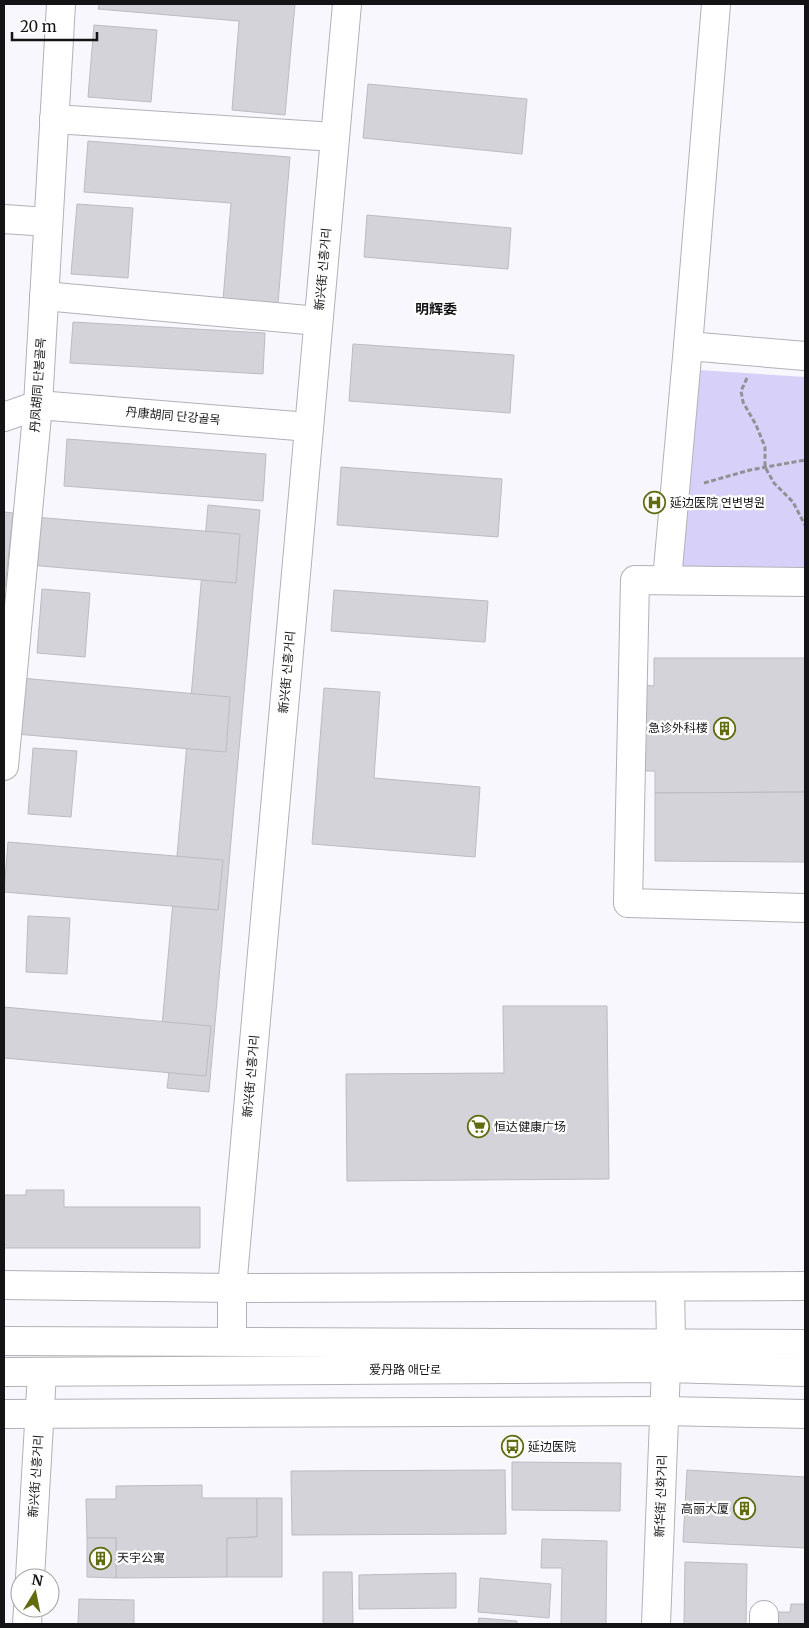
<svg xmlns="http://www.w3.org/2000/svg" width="809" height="1628" viewBox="0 0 809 1628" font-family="Merriweather,'Noto Sans SC','Noto Sans KR',serif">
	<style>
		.green { fill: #d7d0f8 }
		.building { fill: #d4d3d9; stroke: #bcbbc2 }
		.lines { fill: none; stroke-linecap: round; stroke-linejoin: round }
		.minor-casing { stroke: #b2b1b7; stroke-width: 30 }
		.major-casing { stroke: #b2b1b7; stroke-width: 30 }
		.path { stroke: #919195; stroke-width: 3; stroke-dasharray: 5 2.5; stroke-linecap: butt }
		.minor { stroke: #fff; stroke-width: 28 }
		.major { stroke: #fff; stroke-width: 28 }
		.labels { text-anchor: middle; stroke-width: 4.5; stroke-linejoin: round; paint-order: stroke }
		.street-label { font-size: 12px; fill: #141416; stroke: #fff }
		.poi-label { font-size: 12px; fill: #141416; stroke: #fff; text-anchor: start }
		.neighbourhood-label { font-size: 14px; font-weight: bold; fill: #141416; stroke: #fff }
	</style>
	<rect width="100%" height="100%" fill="#f8f7fd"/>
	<!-- green -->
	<polygon class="green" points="699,370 805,377 805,569 682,566"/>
	<!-- building -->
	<g class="building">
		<polygon points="99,4 295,4 285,115 232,110 239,21 98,9"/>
		<polygon points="94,25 157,30 151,102 88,97"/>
		<polygon points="368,84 527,99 522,154 363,138"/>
		<polygon points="88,141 290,157 278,304 223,300 231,203 84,192"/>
		<polygon points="77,204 133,208 128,278 71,274"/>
		<polygon points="367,215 511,228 508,269 364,257"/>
		<polygon points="73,322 265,333 263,374 70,363"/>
		<polygon points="353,344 514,355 510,413 349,401"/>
		<polygon points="67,439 266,454 263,501 64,486"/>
		<polygon points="341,467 502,479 498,537 337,525"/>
		<polygon points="208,505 260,510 209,1092 167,1088 169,1072 158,1071"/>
		<polygon points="4,512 13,513 4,598"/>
		<polygon points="34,517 240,534 236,583 30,565"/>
		<polygon points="42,589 90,593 85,657 37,653"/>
		<polygon points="334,590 488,601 485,642 331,631"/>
		<polygon points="654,658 805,658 805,792 655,793 655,771 643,771 643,685 654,686"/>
		<polygon points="21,678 230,697 226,752 16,734"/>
		<polygon points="324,688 380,692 374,778 480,787 475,857 312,844"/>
		<polygon points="33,748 77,751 71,817 28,814"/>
		<polygon points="805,792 805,862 655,861 655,793"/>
		<polygon points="8,842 223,860 218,910 4,892"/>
		<polygon points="28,916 70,918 67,974 26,972"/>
		<polygon points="503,1006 607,1006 609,1179 347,1181 346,1074 504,1073"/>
		<polygon points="4,1007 211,1026 206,1076 4,1058"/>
		<polygon points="26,1190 64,1190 64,1207 200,1207 200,1248 4,1248 4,1195 26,1195"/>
		<polygon points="512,1462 621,1463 620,1511 512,1510"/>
		<polygon points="505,1470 506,1534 292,1535 291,1471"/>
		<polygon points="687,1470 805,1477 805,1548 683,1542"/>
		<polygon points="202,1485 202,1498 257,1498 257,1537 227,1538 227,1577 116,1578 116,1538 87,1538 86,1499 116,1499 116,1486"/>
		<polygon points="257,1498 282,1498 282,1577 227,1577 227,1538 257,1537"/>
		<polygon points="87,1538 116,1538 116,1578 87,1577"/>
		<polygon points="542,1539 607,1541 606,1624 561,1624 562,1568 541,1568"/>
		<polygon points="685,1562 747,1564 746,1624 684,1624"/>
		<polygon points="323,1572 352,1572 353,1624 323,1624"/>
		<polygon points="456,1573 456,1608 359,1609 359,1575"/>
		<polygon points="480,1578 551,1584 549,1618 478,1612"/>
		<polygon points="79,1599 134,1600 134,1624 78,1624"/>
		<polygon points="791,1604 805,1604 805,1624 775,1624 776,1612 790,1612"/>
		<polygon points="479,1618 517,1621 517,1624 478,1624"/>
	</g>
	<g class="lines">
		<defs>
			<g id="minor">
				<polyline points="54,119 335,137"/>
				<polyline points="4,219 48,222"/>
				<polyline points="44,296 318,321"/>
				<polyline points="688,346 805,356"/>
				<polyline points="4,417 38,405 309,427"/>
				<polyline points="667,580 688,346 716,4"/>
				<polyline points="805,582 635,580 628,903 805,908"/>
				<polyline points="4,766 38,405 61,4"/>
				<polyline points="4,1285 232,1288 805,1286"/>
				<polyline points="232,1341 232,1288 347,4"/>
				<polyline points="4,1414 664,1411 805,1414"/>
				<polyline points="30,1578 42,1373"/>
				<polyline points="27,1624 28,1608"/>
				<polyline points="656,1624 666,1368"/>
				<polyline points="764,1624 764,1615"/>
			</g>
			<g id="major">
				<polyline points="670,1287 671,1342"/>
				<polyline points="4,1341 805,1344"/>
				<polyline points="4,1372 666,1368 805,1372"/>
			</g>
		</defs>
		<!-- minor casing -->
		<use href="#minor" class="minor-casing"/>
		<!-- major casing -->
		<use href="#major" class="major-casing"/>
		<!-- path -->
		<g class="path">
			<polyline points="747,378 741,391 743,402 756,425 765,447 765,467 774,483 793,502 805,525"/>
			<polyline points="704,483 750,470 805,460"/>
		</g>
		<!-- minor -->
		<use href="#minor" class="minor"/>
		<!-- major -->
		<use href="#major" class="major"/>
	</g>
	<!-- icons -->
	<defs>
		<symbol id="hospital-ring" viewBox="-11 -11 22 22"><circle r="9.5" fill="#fff" stroke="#626b0f" stroke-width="1.5"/><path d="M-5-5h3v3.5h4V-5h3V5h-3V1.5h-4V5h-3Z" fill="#626b0f"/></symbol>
		<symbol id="building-ring" viewBox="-11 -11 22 22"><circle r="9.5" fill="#fff" stroke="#626b0f" stroke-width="1.5"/><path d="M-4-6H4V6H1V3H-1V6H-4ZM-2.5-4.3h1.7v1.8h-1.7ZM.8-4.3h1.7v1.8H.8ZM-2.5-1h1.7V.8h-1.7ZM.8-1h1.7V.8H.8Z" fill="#626b0f"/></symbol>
		<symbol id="supermarket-ring" viewBox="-11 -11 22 22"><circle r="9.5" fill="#fff" stroke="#626b0f" stroke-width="1.5"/><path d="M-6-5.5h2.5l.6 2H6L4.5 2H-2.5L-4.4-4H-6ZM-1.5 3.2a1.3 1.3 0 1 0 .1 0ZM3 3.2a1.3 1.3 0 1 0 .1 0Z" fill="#626b0f"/></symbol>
		<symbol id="bus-ring" viewBox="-11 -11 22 22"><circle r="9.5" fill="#fff" stroke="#626b0f" stroke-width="1.5"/><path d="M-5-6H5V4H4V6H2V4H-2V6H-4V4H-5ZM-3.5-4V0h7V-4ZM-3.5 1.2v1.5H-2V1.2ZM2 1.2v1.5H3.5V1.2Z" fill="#626b0f"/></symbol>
	</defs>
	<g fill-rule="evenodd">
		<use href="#hospital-ring" x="642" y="490" width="25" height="25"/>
		<use href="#building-ring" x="712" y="716" width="25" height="25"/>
		<use href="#supermarket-ring" x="466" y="1114" width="25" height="25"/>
		<use href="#bus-ring" x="500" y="1434" width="25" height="25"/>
		<use href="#building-ring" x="732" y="1496" width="25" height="25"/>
		<use href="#building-ring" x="88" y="1546" width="25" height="25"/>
	</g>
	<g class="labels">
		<!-- street labels -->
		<g class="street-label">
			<text transform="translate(323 269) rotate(-85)" y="4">新兴街 신흥거리</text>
			<text transform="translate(38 385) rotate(-86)" y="4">丹凤胡同 단봉골목</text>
			<text transform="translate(173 416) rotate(5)" y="4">丹康胡同 단강골목</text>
			<text transform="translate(287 672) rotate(-85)" y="4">新兴街 신흥거리</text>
			<text transform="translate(251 1076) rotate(-85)" y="4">新兴街 신흥거리</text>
			<text x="405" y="1374">爱丹路 애단로</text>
			<text transform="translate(36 1476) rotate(-86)" y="4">新兴街 신흥거리</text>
			<text transform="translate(661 1496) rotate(-88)" y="4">新华街 신화거리</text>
		</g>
		<!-- poi labels -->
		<g class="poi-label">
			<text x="670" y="507">延边医院 연변병원</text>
			<text x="708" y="732" text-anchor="end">急诊外科楼</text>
			<text x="494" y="1131">恒达健康广场</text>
			<text x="528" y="1451">延边医院</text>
			<text x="729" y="1513" text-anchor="end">高丽大厦</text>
			<text x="117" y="1562">天宇公寓</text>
		</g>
		<!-- neighbourhood labels -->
		<g class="neighbourhood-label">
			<text x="436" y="314">明辉委</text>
		</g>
	</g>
	<!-- border -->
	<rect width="809" height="1628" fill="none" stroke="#141416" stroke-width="10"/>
	<!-- north arrow -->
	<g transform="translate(35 1593) rotate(10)"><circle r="24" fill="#ffffff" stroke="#a1a1a2"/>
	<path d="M0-4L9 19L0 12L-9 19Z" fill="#626b0f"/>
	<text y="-8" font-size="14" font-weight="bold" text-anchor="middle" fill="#141416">N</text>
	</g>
	<!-- scale -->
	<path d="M12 32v8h85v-8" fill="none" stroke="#141416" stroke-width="2.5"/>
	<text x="20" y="32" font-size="15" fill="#141416" stroke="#ffffff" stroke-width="4" paint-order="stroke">20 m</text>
</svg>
